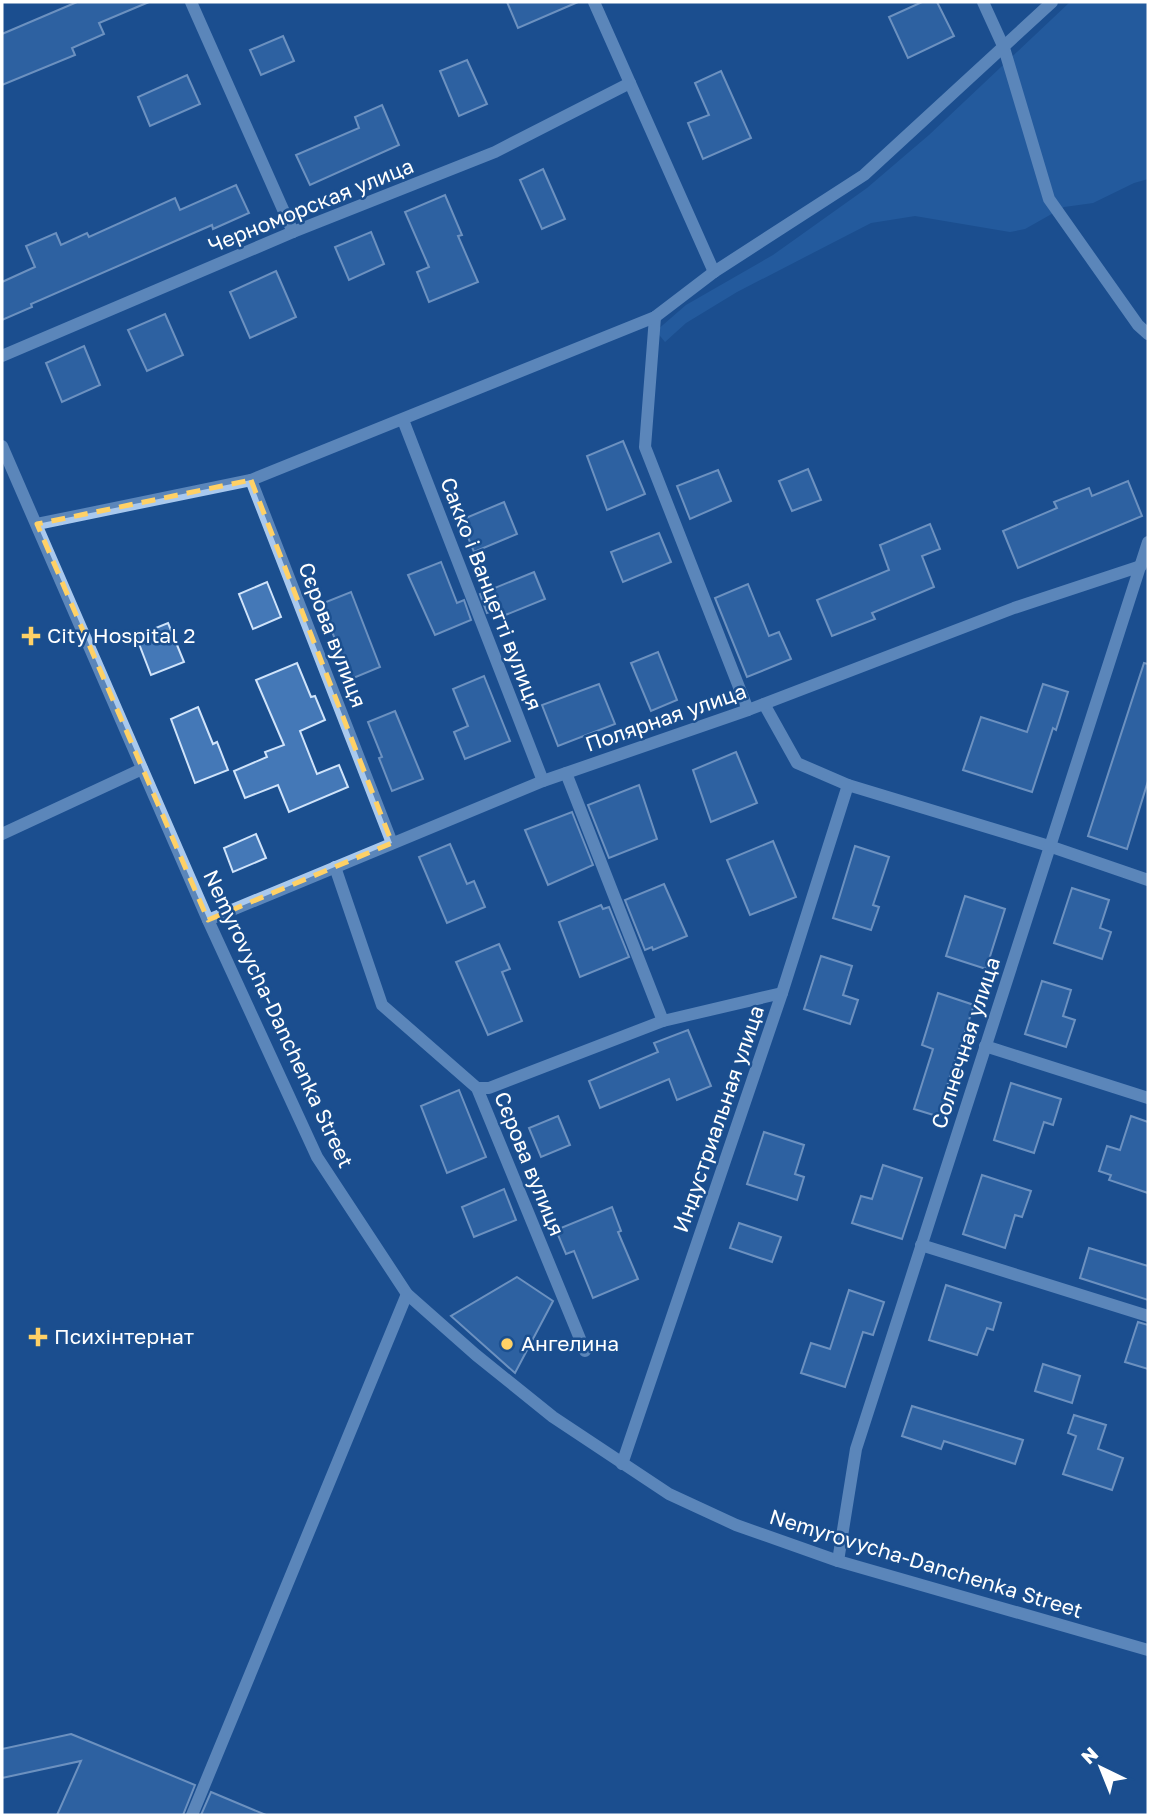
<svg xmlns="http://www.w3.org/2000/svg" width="1150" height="1817" viewBox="0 0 1150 1817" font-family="'Golos Text',sans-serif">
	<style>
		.green { fill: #2e69ad }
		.building { fill: #4478b7; stroke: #cfe3fa; stroke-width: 2 }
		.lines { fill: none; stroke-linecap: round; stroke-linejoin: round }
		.minor { stroke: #a9c9ee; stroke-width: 12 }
		.marked { fill: none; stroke: #ffd166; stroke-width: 5; stroke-dasharray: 14 9; stroke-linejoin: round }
		.poi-dot { fill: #ffd166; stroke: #1b4f8f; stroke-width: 2.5 }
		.labels { text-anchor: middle; stroke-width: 5; stroke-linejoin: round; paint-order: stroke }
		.street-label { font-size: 21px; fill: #fff; stroke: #1b4f8f }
		.poi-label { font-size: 21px; fill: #fff; stroke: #1b4f8f; text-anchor: start }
	</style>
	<rect width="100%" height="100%" fill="#1b4f8f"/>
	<!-- green -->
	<polygon class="green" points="1070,2 1148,2 1148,179 1134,183 1093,203 1064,207 1025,229 1010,232 915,216 871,223 737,292 686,323 665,342 656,331 686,305 773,255 867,188 929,135"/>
	<!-- building -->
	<g class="building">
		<polygon points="77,2 149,2 99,23 104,34 72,48 75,55 2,85 2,34"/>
		<polygon points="507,2 578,2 518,28"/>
		<polygon points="922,2 937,2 954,36 908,58 889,17"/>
		<polygon points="283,36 294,61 261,75 250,50"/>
		<polygon points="467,60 487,104 459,116 440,71"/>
		<polygon points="721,71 751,138 703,159 688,123 709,115 695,83"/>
		<polygon points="187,75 200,104 150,126 138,97"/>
		<polygon points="382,105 399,145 310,185 296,155 359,128 355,117"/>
		<polygon points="543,169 565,219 542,229 520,180"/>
		<polygon points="236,185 249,213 213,229 212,225 31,304 32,307 2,320 2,282 35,267 26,246 56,233 61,245 87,233 89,237 175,198 180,210"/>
		<polygon points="445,195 462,235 458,236 478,282 429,302 417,272 429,267 405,212"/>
		<polygon points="371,232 384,264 349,280 335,247"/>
		<polygon points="276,271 296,317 250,338 230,292"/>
		<polygon points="165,314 183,355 147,371 128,330"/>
		<polygon points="84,346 100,385 62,402 46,363"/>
		<polygon points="623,441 645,494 607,510 587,456"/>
		<polygon points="808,469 821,500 792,511 779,481"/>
		<polygon points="718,470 731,501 690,519 677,486"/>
		<polygon points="1128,481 1142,516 1018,568 1003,531 1057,508 1054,502 1089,488 1092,496"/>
		<polygon points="504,502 517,534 474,552 461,520"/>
		<polygon points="930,524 940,549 922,556 934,587 872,613 875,619 832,636 817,600 889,570 880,545"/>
		<polygon points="659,533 671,562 623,582 611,552"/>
		<polygon points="441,562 457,603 464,600 471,620 435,635 408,575"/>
		<polygon points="534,572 545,599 498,618 495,610 487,613 480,594"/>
		<polygon points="267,582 281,617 253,629 239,594"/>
		<polygon points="748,584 769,636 779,632 791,659 747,677 715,598"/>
		<polygon points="351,592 380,667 351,679 321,604"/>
		<polygon points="168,623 184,662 151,675 136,636"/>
		<polygon points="658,652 677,700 651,711 631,663"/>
		<polygon points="297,663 311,697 315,696 325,720 300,731 317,774 339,765 348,787 289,812 278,785 245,798 234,771 267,757 265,752 284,745 256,680"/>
		<polygon points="1144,663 1148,664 1148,781 1127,849 1088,836"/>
		<polygon points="484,676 510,741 465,759 454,732 468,726 453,689"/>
		<polygon points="599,684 615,724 558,746 542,705"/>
		<polygon points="1043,684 1068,692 1056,730 1053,728 1032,792 963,770 981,717 1027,732"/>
		<polygon points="198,707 213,744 217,742 228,770 195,783 171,719"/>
		<polygon points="395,711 423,779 392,791 379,758 382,757 368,722"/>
		<polygon points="736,752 757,803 711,822 693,770"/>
		<polygon points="639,785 657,839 609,858 588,805"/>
		<polygon points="572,812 593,865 548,885 525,830"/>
		<polygon points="256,834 266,858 233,872 224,848"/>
		<polygon points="773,841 796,897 750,915 727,860"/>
		<polygon points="450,844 467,884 474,881 485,907 447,923 419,857"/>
		<polygon points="855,846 889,857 873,905 879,907 871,930 833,918"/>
		<polygon points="664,884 687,936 653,950 652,947 645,950 625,900"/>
		<polygon points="1072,888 1109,900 1100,928 1111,932 1102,959 1054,943"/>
		<polygon points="965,896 1005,909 986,969 946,956"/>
		<polygon points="601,905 603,909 609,907 629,957 580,977 559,922"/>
		<polygon points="499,944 510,969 502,972 522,1021 488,1035 456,962"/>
		<polygon points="821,956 852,966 843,995 858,1000 850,1024 804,1009"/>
		<polygon points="1042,981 1071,990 1063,1016 1075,1020 1066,1047 1025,1034"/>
		<polygon points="938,993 974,1005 946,1089 948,1090 940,1117 914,1109 933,1049 922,1045"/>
		<polygon points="688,1030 711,1086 677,1100 669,1079 600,1108 589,1081 658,1052 654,1043"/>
		<polygon points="1011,1083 1061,1099 1053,1125 1044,1122 1034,1153 994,1140"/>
		<polygon points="459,1090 486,1157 447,1173 421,1106"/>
		<polygon points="558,1116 570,1145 541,1157 529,1128"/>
		<polygon points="1131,1116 1148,1122 1148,1193 1109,1180 1111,1175 1099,1171 1107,1146 1120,1150"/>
		<polygon points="764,1132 804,1145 795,1174 804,1177 797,1200 747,1184"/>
		<polygon points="883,1165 922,1178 902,1239 852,1223 861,1196 872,1199"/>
		<polygon points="982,1175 1031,1191 1022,1217 1015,1215 1005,1248 963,1234"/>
		<polygon points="504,1189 516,1220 474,1237 462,1207"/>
		<polygon points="612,1207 621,1231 618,1232 638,1279 593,1298 574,1251 566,1254 556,1230"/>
		<polygon points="739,1223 781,1237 772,1262 730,1248"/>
		<polygon points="1089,1248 1148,1266 1148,1300 1080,1278"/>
		<polygon points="517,1277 553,1301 515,1373 451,1316"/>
		<polygon points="946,1285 1001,1303 993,1330 987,1328 977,1355 929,1340"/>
		<polygon points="849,1290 884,1302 873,1335 863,1332 845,1387 801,1373 811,1343 830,1349"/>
		<polygon points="1138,1322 1148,1325 1148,1369 1125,1362"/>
		<polygon points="1043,1364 1080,1376 1072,1403 1035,1391"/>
		<polygon points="912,1406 1023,1440 1015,1464 944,1441 941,1449 902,1436"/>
		<polygon points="1074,1415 1106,1425 1098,1449 1123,1458 1112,1490 1063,1474 1076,1436 1068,1433"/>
		<polygon points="71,1734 195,1785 183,1815 57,1815 81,1761 2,1778 2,1749"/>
		<polygon points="211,1792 266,1815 201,1815"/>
	</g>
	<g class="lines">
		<!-- minor -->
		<g class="minor">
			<polyline points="191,2 293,232"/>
			<polyline points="594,2 714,272"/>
			<polyline points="983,2 1004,48 1049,199 1138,325 1148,334"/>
			<polyline points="655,317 645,447 748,710"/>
			<polyline points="2,356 293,232 495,152 630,83"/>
			<polyline points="403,420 543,781"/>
			<polyline points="2,446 208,920 317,1157 407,1294 476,1355 553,1417 669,1494 736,1525 838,1561 1148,1650"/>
			<polyline points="251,480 392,843"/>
			<polyline points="37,524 251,480 655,317 714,272 864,175 1052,2"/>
			<polyline points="764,704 797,763 848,785 1049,846 1148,880"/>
			<polyline points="566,773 663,1021 782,993"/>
			<polyline points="2,834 142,769"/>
			<polyline points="335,867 382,1005 477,1088 585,1351"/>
			<polyline points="208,920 543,781 748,710 1014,608 1141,566"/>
			<polyline points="985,1046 1148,1098"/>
			<polyline points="477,1088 489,1088 663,1021"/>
			<polyline points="921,1245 1148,1316"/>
			<polyline points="622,1464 782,993 848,785"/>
			<polyline points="838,1561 856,1449 1148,542"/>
			<polyline points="192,1815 407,1294"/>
		</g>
	</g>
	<!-- marked area -->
	<path d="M0 0H1150V1817H0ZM251 480 392 843 208 920 37 524Z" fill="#1b4f8f" fill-opacity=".55" fill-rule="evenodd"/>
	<path class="marked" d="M251 480 392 843 208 920 37 524Z"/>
	<!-- markers -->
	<g class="poi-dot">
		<path d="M27.5 625.5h7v7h7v7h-7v7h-7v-7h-7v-7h7z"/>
		<path d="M34.5 1326.5h7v7h7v7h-7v7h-7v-7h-7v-7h7z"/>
		<circle cx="507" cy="1344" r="7"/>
	</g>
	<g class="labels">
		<!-- street labels -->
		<g class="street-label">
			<text transform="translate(311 206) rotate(-22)" y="7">Черноморская улица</text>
			<text transform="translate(491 594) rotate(69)" y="7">Сакко і Ванцетті вулиця</text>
			<text transform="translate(332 635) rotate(69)" y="7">Сєрова вулиця</text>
			<text transform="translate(666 718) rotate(-19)" y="7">Полярная улица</text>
			<text transform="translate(278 1019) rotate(65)" y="7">Nemyrovycha-Danchenka Street</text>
			<text transform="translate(966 1043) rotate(-72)" y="7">Солнечная улица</text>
			<text transform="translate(719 1119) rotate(-71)" y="7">Индустриальная улица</text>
			<text transform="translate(529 1164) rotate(68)" y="7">Сєрова вулиця</text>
			<text transform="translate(926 1564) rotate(17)" y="7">Nemyrovycha-Danchenka Street</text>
		</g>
		<!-- poi labels -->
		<g class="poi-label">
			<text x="47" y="643">City Hospital 2</text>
			<text x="54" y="1344">Психінтернат</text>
			<text x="521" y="1351">Ангелина</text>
		</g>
	</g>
	<!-- border -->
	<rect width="1150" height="1817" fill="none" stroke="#ffffff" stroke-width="7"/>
	<!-- north arrow -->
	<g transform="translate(1101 1768) rotate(317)" stroke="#1b4f8f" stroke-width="5" paint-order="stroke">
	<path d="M0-5L12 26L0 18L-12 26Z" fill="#ffffff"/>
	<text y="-10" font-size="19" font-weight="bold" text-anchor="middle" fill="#ffffff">N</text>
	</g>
</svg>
